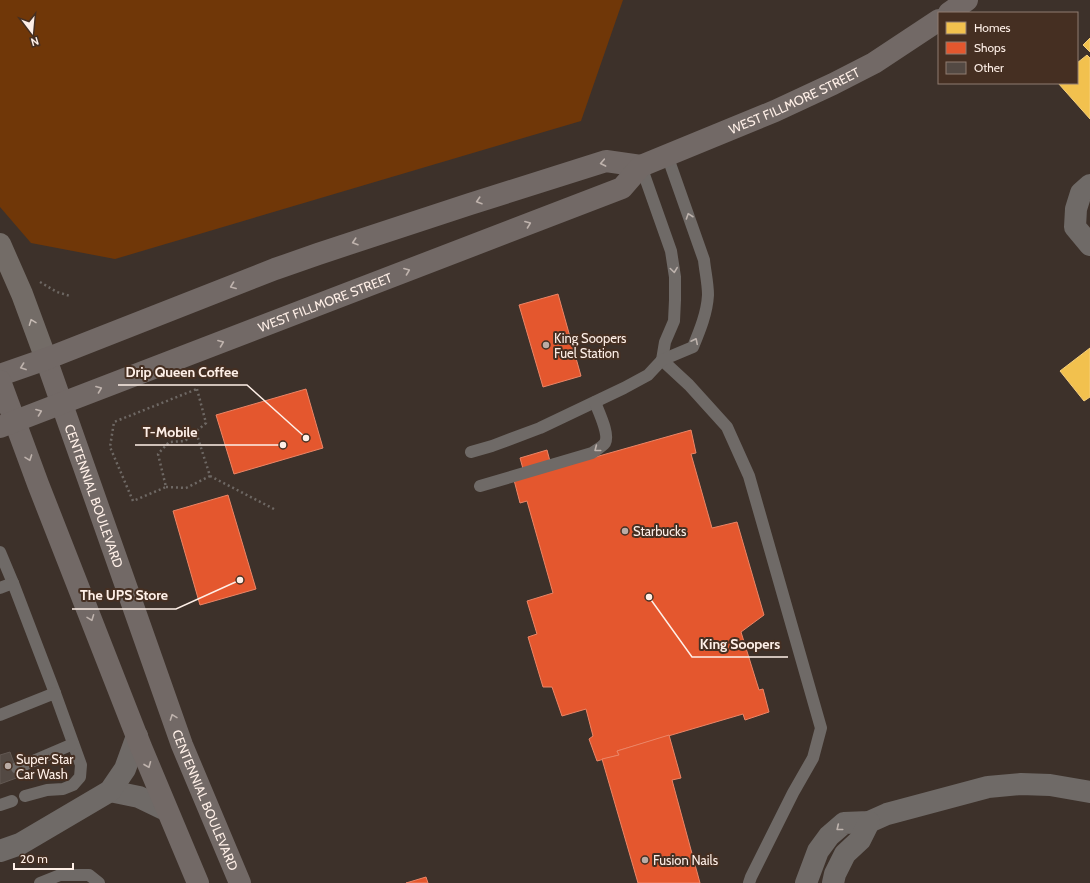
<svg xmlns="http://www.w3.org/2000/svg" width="1090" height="883" viewBox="0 0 1090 883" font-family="Cabin,sans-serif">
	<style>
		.green { fill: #703708 }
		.homes { fill: #f2c14e; stroke: #f6cf7c }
		.shops { fill: #e4572e; stroke: #ec8566 }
		.building { fill: #534943; stroke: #625852 }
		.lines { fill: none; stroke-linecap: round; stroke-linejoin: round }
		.path { stroke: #6e6864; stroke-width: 2.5; stroke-dasharray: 2 3; stroke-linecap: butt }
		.service { stroke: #6f6a67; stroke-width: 12 }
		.minor { stroke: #6f6a67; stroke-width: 22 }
		.secondary { stroke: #736c67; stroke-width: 22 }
		.primary { stroke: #726966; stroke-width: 22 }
		.oneway { stroke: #bfb3ad }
		.oneway2 { stroke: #beb3ad }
		.oneway3 { stroke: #c6bbb4 }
		.poi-dot { fill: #baaca5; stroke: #452f22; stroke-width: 1.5 }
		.labels { text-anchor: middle; stroke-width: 4; stroke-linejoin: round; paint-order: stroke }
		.street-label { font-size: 13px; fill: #feefe7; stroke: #452f22 }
		.poi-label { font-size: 13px; fill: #feefe7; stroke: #452f22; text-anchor: start }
		.leader { fill: none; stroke: #feefe7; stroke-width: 1.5 }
		.callout-dot { fill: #feefe7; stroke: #452f22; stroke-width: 1.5 }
		.callout-label { font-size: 14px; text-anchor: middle; font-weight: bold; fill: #feefe7; stroke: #452f22; stroke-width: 4; stroke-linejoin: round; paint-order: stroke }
	</style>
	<rect width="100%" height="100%" fill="#3d312a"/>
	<!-- green -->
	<polygon class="green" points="0,0 623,0 581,121 115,259 31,243 0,207"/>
	<!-- homes -->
	<g class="homes">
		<polygon points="1090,38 1090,52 1083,45"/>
		<polygon points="1087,55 1090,58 1090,119 1058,83 1077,83 1077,63"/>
		<polygon points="1090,348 1090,397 1084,401 1060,371"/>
	</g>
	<!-- shops -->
	<g class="shops">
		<polygon points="558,294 581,376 543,387 519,305"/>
		<polygon points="306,389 323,448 234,474 216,415"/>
		<polygon points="691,430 696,453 691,454 712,528 737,522 764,615 741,632 759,690 763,689 769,712 745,720 743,714 617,751 619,755 597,761 589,739 593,736 586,709 562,716 552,687 543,687 528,637 537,634 527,601 553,593 527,501 520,503 514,480"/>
		<polygon points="547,450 552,469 525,476 520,458"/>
		<polygon points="228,495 256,589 200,605 173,511"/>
		<polygon points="669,735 681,778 672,780 700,883 638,883 602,759 619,755 617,751"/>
		<polygon points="426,877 428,883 406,883"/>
	</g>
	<!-- building -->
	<polygon class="building" points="10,752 19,777 0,784 0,755"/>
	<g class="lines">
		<!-- path -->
		<g class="path">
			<polyline points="40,282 57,292 70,296"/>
			<polygon points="197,389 206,423 185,441 169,442 158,454 166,487 133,501 110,447 114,422"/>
			<polyline points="210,476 274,509"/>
			<polyline points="166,487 186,488 210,476 196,432"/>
		</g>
		<!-- service -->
		<g class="service">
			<polyline points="641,166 671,251 675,277 675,300 674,321 665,342 662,360"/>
			<polyline points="662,360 689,385 727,427 749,476 821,728 813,758 793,793 751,877 749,883"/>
			<path d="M471 452 492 446 540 428 624 388 648 375 662 360 693 347C700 330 707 313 708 295 708 283 705 271 704 260L667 155"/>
			<path d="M480 486 592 453C596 450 602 447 605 443 610 434 598 411 595 402"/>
			<polyline points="0,552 13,583"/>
			<polyline points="0,588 13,583 55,693"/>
			<polyline points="0,715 55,693 81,765 80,777 73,785 63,789 47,790 25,796"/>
			<polyline points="17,768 73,744"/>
			<polyline points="0,805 12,801"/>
			<polyline points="40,883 60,875 89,875 99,883"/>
		</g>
		<!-- minor -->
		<g class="minor">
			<polyline points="1090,185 1081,193 1076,209 1075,227 1090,245"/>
			<polyline points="110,791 139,797 166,810"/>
			<polyline points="0,851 20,844 110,791 125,769 137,736"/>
			<polyline points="806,883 818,851 829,836 844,823 869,822 887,814 988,787 1021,784 1050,785 1090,792"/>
			<polyline points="833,883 835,874 845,854 860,840 869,822"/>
		</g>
		<!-- secondary -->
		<polyline class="secondary" points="0,244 22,294 46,359"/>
		<!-- primary -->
		<g class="primary">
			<polyline points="949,13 967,0"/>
			<path id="s1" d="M46 359 182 745 240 883"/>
			<polyline points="0,375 46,359 275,269 318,254 470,204 606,161 641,166"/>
			<polyline points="0,381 38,484 141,747 198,883"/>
			<path id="s2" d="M0 427 622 188 641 166 775 111 833 84 874 63 939 20"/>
		</g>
	</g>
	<!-- one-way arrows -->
	<defs><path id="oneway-chevron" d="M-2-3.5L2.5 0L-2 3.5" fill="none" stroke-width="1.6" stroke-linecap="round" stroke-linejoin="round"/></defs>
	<g class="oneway">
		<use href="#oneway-chevron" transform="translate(603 163) rotate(169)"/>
		<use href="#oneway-chevron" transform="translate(479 201) rotate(162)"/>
		<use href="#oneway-chevron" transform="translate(528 224) rotate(-21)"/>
		<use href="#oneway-chevron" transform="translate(355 242) rotate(162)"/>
		<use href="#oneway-chevron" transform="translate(407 271) rotate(-21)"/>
		<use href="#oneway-chevron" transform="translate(233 286) rotate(159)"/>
		<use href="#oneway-chevron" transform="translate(221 343) rotate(-21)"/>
		<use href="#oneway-chevron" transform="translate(23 367) rotate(160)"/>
		<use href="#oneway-chevron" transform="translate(99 389) rotate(-21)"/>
		<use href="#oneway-chevron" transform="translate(39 412) rotate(-21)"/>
		<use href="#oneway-chevron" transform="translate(29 458) rotate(70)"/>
		<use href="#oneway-chevron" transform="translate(91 618) rotate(69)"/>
		<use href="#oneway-chevron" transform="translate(173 717) rotate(-110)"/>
		<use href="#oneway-chevron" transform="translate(148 765) rotate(68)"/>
	</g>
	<g class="oneway2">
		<use href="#oneway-chevron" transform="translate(689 216) rotate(-109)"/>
		<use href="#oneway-chevron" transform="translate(674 270) rotate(82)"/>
		<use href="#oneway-chevron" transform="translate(695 341) rotate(-64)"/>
		<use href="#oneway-chevron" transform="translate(597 449) rotate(142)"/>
		<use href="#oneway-chevron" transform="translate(839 828) rotate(141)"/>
	</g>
	<use class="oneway3" href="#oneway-chevron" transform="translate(32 322) rotate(-111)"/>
	<!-- markers -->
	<g class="poi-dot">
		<circle cx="546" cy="345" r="4"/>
		<circle cx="625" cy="531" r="4"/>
		<circle cx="8" cy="766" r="4"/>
		<circle cx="645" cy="860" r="4"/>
	</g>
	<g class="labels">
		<!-- street labels -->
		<g class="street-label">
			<text dy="5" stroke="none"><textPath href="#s2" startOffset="862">WEST FILLMORE STREET</textPath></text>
			<text dy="5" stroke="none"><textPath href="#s2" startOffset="348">WEST FILLMORE STREET</textPath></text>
			<text dy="5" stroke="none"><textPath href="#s1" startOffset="145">CENTENNIAL BOULEVARD</textPath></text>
			<text dy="5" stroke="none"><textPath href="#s1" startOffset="469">CENTENNIAL BOULEVARD</textPath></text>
		</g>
		<!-- poi labels -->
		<g class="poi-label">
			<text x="554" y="343">King Soopers<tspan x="554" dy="15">Fuel Station</tspan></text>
			<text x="633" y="536">Starbucks</text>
			<text x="16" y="764">Super Star<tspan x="16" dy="15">Car Wash</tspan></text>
			<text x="653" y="865">Fusion Nails</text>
		</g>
	</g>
	<!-- callouts -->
	<path class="leader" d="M306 438L247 385H118M283 445L206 445H135M240 580L176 609H72M649 597L692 657H788"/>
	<g class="callout-dot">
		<circle cx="306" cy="438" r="4"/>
		<circle cx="283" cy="445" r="4"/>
		<circle cx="240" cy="580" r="4"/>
		<circle cx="649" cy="597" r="4"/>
	</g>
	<g class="callout-label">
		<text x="182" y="377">Drip Queen Coffee</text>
		<text x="170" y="437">T-Mobile</text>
		<text x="124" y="600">The UPS Store</text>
		<text x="740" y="649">King Soopers</text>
	</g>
	<!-- legend -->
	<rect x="938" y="12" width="140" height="72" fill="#452f22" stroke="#8f7c71"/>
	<rect x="946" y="22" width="20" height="12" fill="#f2c14e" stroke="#8f7c71"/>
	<text x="974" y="32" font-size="12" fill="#feefe7">Homes</text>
	<rect x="946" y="42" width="20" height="12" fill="#e4572e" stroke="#8f7c71"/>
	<text x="974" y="52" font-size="12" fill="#feefe7">Shops</text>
	<rect x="946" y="62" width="20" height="12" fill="#534943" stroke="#8f7c71"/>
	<text x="974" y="72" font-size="12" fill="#feefe7">Other</text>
	<!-- north arrow -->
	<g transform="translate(32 32) rotate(164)" stroke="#452f22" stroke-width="3" paint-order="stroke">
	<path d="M0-3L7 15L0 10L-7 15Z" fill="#feefe7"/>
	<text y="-6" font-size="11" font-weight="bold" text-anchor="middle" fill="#feefe7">N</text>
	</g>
	<!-- scale -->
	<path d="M14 863v6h59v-6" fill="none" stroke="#feefe7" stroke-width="2"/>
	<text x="20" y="863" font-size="12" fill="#feefe7" stroke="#452f22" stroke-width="3" paint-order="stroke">20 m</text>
</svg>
